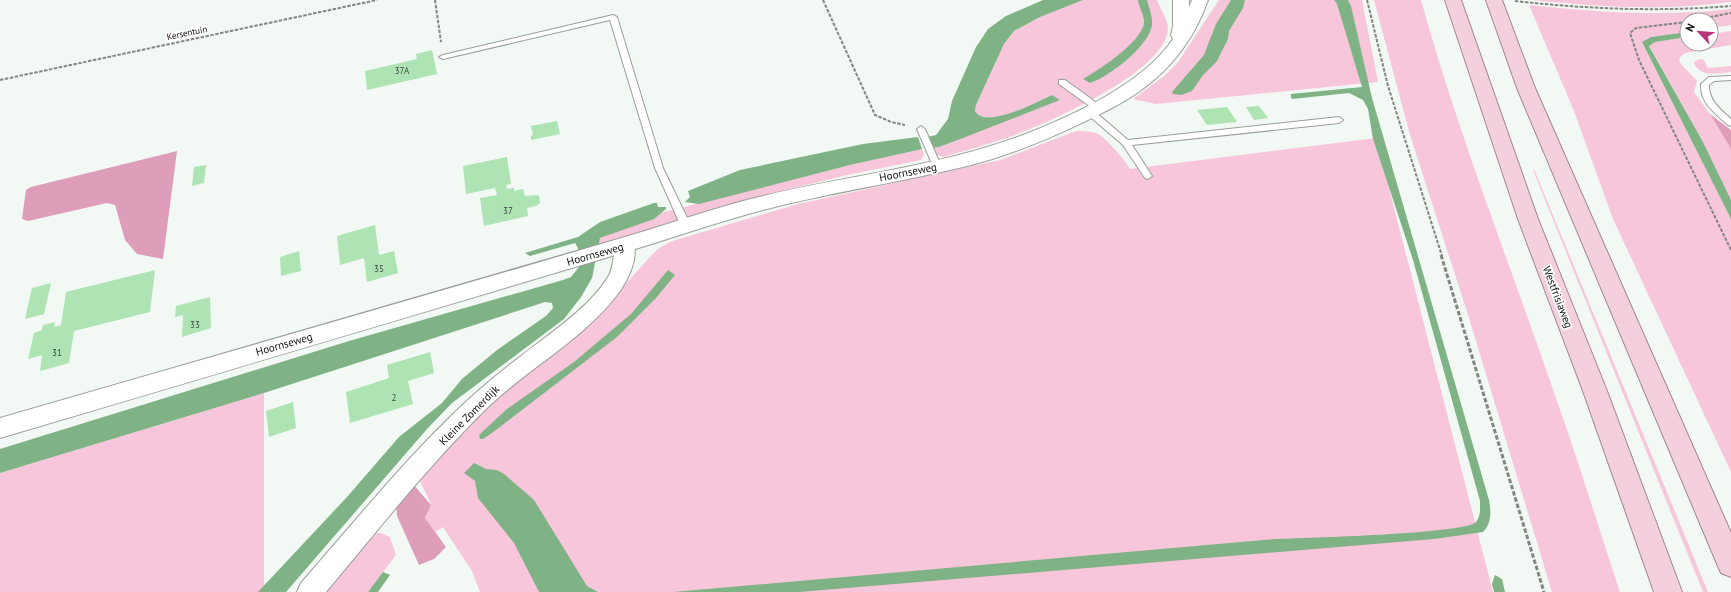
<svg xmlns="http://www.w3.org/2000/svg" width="1731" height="592" viewBox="0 0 1731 592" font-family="'PT Sans',sans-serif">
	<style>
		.green { fill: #f8c6db }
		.forest { fill: #de9db9 }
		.water { fill: #7fb385 }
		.building { fill: #aee3b4 }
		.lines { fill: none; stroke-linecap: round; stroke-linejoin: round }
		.service-casing { stroke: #999e99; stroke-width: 2 }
		.minor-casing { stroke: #999e99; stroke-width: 2 }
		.tertiary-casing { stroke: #999e99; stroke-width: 2 }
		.trunk-casing { stroke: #a28590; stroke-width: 2 }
		.path-far1 { stroke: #838783; stroke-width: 2; stroke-dasharray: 3.5 1.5; stroke-linecap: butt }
		.path { stroke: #838783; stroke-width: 3; stroke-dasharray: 4.5 2; stroke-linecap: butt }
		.service { fill: #fff; fill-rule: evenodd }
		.minor { fill: #fff; fill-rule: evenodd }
		.tertiary { fill: #fff; fill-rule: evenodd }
		.trunk { fill: #f4d0de; fill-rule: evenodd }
		.labels { text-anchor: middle; stroke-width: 3.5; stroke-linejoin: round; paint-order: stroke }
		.far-street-label { font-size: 9px; fill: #0f110f; stroke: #fff }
		.number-label { font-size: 9px; fill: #374638 }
		.street-label { font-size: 11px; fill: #0f110f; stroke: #fff }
	</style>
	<rect width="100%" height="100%" fill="#f2f8f3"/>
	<!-- green -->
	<g class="green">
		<path d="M1083 0H1157C1160 8 1168 19 1168 28 1168 72 1043 125 1007 138 986 145 964 151 943 157L935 154 931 148 939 147 1059 100 1052 95C1037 101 986 130 975 111L976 105 1004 44 1014 31 1040 17Z"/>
		<polygon points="1219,0 1362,0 1378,82 1156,104 1133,99 1164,76 1178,62"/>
		<path d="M1374 0H1421C1459 137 1512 269 1558 404 1580 466 1599 529 1620 592H1552L1469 318 1410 135Z"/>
		<path d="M1532 0H1731V2C1665 11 1598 7 1532 0Z"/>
		<path d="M1529 5C1596 12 1664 17 1731 9V25L1711 28V20H1687V32L1651 37 1642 42 1731 219V472L1613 219 1574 111Z"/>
		<polygon points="1731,31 1731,45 1685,53 1679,58 1680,63 1697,81 1694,92 1710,114 1731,149 1731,200 1703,142 1649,45 1655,42 1687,37 1687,44 1711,44 1711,34"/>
		<path d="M1701 59 1704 60 1708 68 1731 66V72C1719 73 1700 78 1694 63L1695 61Z"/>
		<path d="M1076 131C1083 131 1092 131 1098 134 1107 139 1125 160 1130 169L1376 138 1493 592H480L472 571 443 527 435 532 425 518 431 504 419 479 488 405 605 307 648 259 659 248 672 241 798 204 1000 160Z"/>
		<polygon points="922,149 924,155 921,160 847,175 740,201 598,244 600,238 657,217 660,213 850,165"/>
		<polygon points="1534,169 1708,592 1703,592 1533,170"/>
		<polygon points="264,393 264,592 0,592 0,473"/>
		<polygon points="370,533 381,533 390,537 396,555 368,592 318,592"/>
	</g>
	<!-- forest -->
	<g class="forest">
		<polygon points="1710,114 1731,130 1731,149"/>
		<polygon points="177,151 163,259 137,254 125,240 115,205 107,203 28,221 22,219 26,190 31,187"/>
		<polygon points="412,483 431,505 425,518 446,547 434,559 419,565 397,516 396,501"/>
	</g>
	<!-- water -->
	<g class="water">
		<path d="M1043 0H1083L1040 17 1014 31 1004 44 976 105 975 111C986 130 1038 101 1052 95L1060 100 963 138 939 147 931 148 927 137 936 135 948 119 952 101 976 47 988 29 1006 16Z"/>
		<path d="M1138 0H1147C1149 8 1153 17 1152 25 1149 46 1109 77 1090 83L1083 79C1100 69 1139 44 1144 24 1145 16 1139 8 1138 0Z"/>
		<polygon points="1231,0 1245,0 1243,8 1229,31 1228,39 1217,61 1203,75 1192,91 1181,95 1173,94 1172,92 1204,55 1216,24"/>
		<path d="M1334 0H1348L1351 6 1372 98 1489 500C1491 511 1492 523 1483 532L1434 539 799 592H673L1275 539C1302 538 1465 534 1476 522 1481 516 1480 508 1480 501L1413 260 1373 139 1368 109 1363 100 1349 93 1292 99 1291 97V94L1362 87 1337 4Z"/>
		<polygon points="1687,32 1687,37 1655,42 1649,46 1703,142 1731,200 1731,219 1642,42 1651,37"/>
		<polygon points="918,137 922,149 918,150 850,165 699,204 685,202 690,197 688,191 740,170 863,144"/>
		<polygon points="654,203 657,203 658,207 666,207 666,209 654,219 600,238 592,278 581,297 564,319 452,403 427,429 286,592 258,592 347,497 399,437 442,403 462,379 497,350 546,316 553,308 552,303 545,302 536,305 264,393 0,473 0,449 349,341 563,280 571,277 579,267 578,248 575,243 530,256 525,253 578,237 600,222"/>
		<polygon points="668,270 675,275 656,298 617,337 492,433 483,439 480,439 479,436 481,433 507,409 574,362 631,314"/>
		<polygon points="474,463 486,469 497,470 504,474 534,500 587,586 598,592 539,592 514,543 478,498 475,481 464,473"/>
		<polygon points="383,572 390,575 378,592 368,592"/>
		<polygon points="1495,575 1502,579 1505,592 1494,592 1492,584"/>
	</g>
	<!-- building -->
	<g class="building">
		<polygon points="432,50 437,74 367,90 365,71 417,59 416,54"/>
		<polygon points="1259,106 1268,118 1254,120 1246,107"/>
		<polygon points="1227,107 1237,122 1207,125 1197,110"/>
		<polygon points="557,121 560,134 531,140 531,136 533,135 531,126"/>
		<polygon points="507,157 511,184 506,185 507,189 514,188 514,191 523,189 525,196 536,195 539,196 540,203 536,206 527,208 528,216 484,226 480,198 497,195 495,188 466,194 463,166"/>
		<polygon points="206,165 204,183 192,186 194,167"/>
		<polygon points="375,225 379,255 394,251 398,273 367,282 364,258 340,265 337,236"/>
		<polygon points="299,251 301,271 281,276 280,257"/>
		<polygon points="155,270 150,312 74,331 69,363 40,371 42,355 28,359 34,333 42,330 43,325 55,322 54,327 61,325 66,292"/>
		<polygon points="51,283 44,314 25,319 32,288"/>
		<polygon points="210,297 211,328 182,337 183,315 175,317 176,306"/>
		<polygon points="430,352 434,373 408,381 413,404 350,423 346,392 389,378 387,365"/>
		<polygon points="293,402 296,428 269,437 266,411"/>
	</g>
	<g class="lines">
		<defs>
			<g id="service">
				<polygon points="613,15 617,17 663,168 691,226 689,228 683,228 681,226 655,168 610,20 443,59 439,57 443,55"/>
				<path d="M1731 76V80L1714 81 1709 85C1709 101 1720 109 1731 119V126L1728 125C1715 113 1700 103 1701 84L1709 77Z"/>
				<polygon points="1059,80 1065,80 1101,106 1101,110 1095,110 1059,84"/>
				<polygon points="1090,109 1093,110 1128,140 1339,117 1343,120 1339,123 1132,145 1152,176 1148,179 1145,178 1123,145 1087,114 1087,110"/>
				<polygon points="921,126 925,129 941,166 940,168 934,168 933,166 917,129"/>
			</g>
			<path id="minor" d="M625 238 632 240C640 255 629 278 620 291 585 339 528 368 486 409 428 466 378 530 326 592H297L301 583C350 527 397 469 450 417 472 395 496 375 521 356 549 334 589 308 608 277 615 266 612 251 618 240Z"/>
			<path id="tertiary" d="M1173 0H1189V7L1192 0H1208C1190 51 1157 85 1110 109 1063 133 1014 155 963 167 888 185 812 195 738 217 696 229 654 244 612 256 408 317 204 378 0 438V418C206 358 413 300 618 239 656 228 694 215 732 204 827 177 931 170 1023 135 1072 116 1144 83 1173 39L1171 35 1173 26Z"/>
			<g id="trunk">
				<polygon points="1445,0 1461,0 1538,219 1607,391 1682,592 1654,592 1583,391 1518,219"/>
				<polygon points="1486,0 1502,0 1535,88 1731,533 1731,577 1721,573 1717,564 1517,88"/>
			</g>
		</defs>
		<!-- service casing -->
		<use href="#service" class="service-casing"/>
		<!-- minor casing -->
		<use href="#minor" class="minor-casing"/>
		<!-- tertiary casing -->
		<use href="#tertiary" class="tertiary-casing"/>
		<!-- trunk casing -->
		<use href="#trunk" class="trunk-casing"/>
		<!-- path-far1 -->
		<g class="path-far1">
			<polyline points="435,0 441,42"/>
			<polyline points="823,0 875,115 891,122 905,125"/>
			<polyline points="1367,0 1388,86 1442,256"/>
			<path d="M1515 1C1587 9 1659 12 1731 6"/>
			<polyline points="1695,20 1731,13"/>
			<polyline points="1687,22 1636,28 1630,33 1639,60 1731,250"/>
			<polyline points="0,80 377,0"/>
		</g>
		<!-- path -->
		<polyline class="path" points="1441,255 1544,592"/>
		<!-- service -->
		<use href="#service" class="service"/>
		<!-- minor -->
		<use href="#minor" class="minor"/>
		<!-- tertiary -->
		<use href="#tertiary" class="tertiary"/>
		<!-- trunk -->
		<use href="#trunk" class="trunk"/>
	</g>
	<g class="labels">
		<!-- far-street labels -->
		<g class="far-street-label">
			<text transform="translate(187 33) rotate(-12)" y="3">Kersentuin</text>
		</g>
		<!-- number labels -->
		<g class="number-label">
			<text x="402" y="74">37A</text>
			<text x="508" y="214">37</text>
			<text x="379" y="272">35</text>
			<text x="195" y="328">33</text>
			<text x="57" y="356">31</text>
			<text x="394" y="401">2</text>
		</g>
		<!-- street labels -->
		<g class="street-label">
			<text transform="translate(908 172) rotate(-11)" y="4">Hoornseweg</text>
			<text transform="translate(595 254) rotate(-16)" y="4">Hoornseweg</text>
			<text transform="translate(1558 297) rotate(69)" y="4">Westfrisiaweg</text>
			<text transform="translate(284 344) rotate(-16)" y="4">Hoornseweg</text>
			<text transform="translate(469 415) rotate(-45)" y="4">Kleine Zomerdijk</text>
		</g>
	</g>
	<!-- north arrow -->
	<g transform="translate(1699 32) rotate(296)"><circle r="19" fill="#ffffff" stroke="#9fa09f"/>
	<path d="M0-3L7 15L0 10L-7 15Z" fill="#b7337a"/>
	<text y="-6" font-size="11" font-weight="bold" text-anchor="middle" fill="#0f110f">N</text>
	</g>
</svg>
